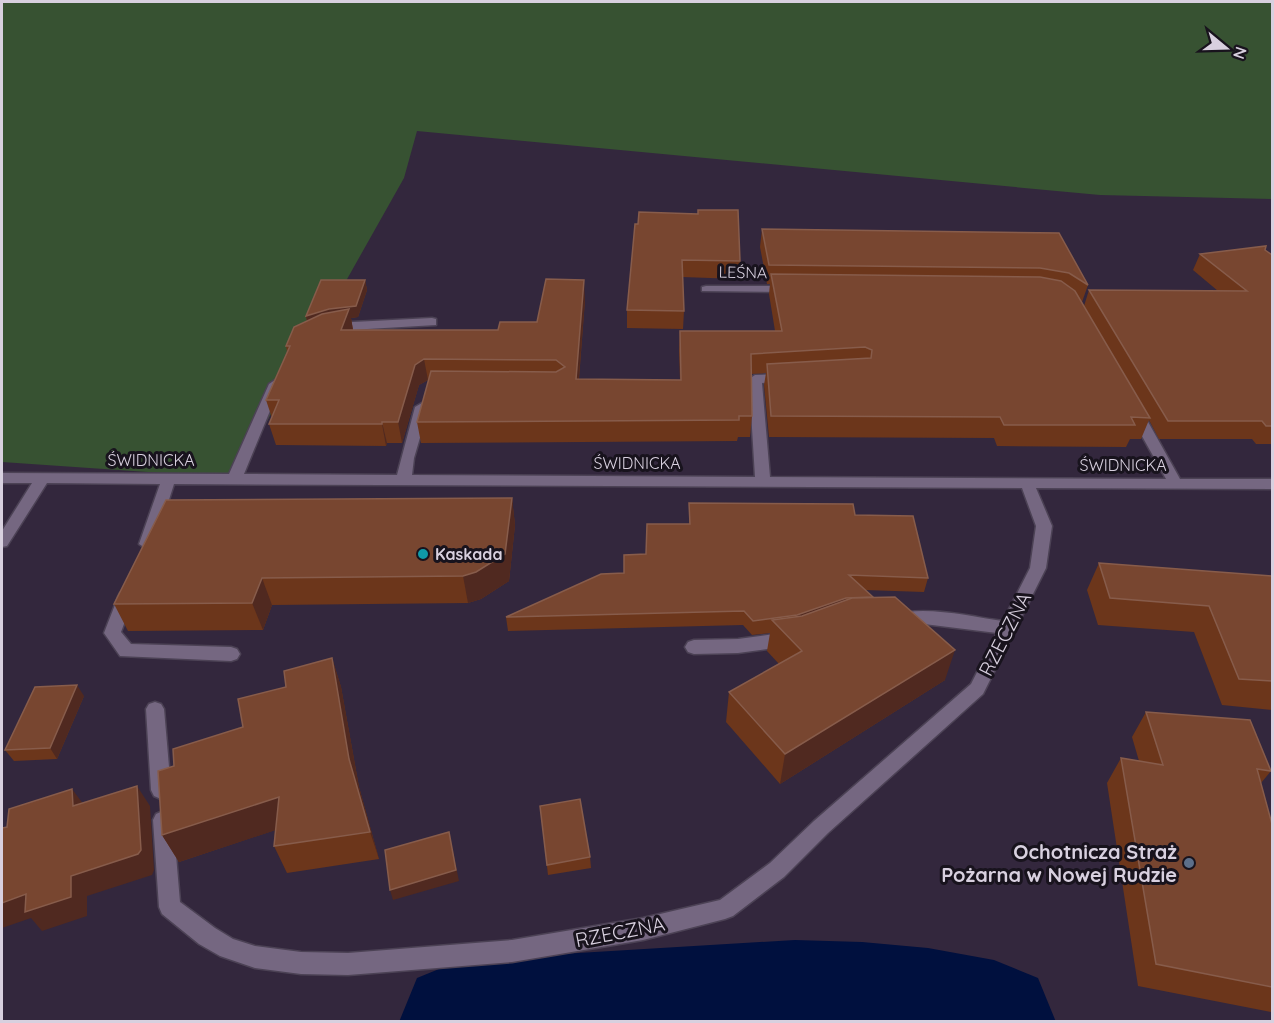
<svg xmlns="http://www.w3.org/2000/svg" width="1274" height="1023" viewBox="0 0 1274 1023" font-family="Quicksand,sans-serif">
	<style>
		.green { fill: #375232 }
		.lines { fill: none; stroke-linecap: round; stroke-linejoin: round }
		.river { fill: #00103e; fill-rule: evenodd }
		.minor-casing { stroke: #4c4255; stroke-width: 3 }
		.minor { fill: #756781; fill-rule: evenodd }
		.wall { fill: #6c361b }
		.shaded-wall { fill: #502920 }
		.building { fill: #784630; stroke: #875c4b; stroke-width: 1.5 }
		.culture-dot { fill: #0f9aa8; stroke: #18131d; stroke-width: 2 }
		.service-dot { fill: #5c6f8a; stroke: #18131d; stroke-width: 2 }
		.labels { text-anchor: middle; stroke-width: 6; stroke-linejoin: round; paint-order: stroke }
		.street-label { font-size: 16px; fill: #d8d0df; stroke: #18131d }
		.poi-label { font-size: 16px; font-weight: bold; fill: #d8d0df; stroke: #18131d; text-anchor: start }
		.near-street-label { font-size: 20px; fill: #d8d0df; stroke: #18131d }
		.near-poi-label { font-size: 20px; font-weight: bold; fill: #d8d0df; stroke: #18131d; text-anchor: end }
	</style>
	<rect width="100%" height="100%" fill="#33273d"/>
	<!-- green -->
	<polygon class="green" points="2,2 1272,2 1272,199 1100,195 417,131 404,178 235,478 2,462"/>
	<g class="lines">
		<!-- river -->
		<polygon class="river" points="795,940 862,942 928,948 994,960 1038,978 1056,1022 399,1022 417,978 461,960"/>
		<defs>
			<g id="minor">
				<polygon points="706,286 788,286 794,289 788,292 702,291 702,287"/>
				<polygon points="432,318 436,319 436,325 333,331 327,327 333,323"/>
				<path d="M784 374 790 378 789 381 762 383 770 477 1166 479 1128 411 1135 407 1142 411 1180 479H1272V489L1036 488 1052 526 1046 568 983 694 828 833 784 877 733 916 725 919 643 940 512 962 348 975 301 974 255 968 220 956 199 944 162 914 159 907 153 820 156 814 163 811 170 814 173 820 180 902 215 928 233 939 255 946 301 952 348 953 512 940 643 918 720 900 770 863 814 821 971 684 997 633 924 624 894 623 892 619 894 615C924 605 972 617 1003 621L1030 568 1036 526 1022 488 174 484 155 544 147 549 139 544 160 484 47 483 7 546 2 547V531L32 483H2V473L229 474 269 384 275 380 281 384 244 474 397 475 415 407 422 403 429 407 414 458 412 475 755 477 749 379 755 375Z"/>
				<polygon points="126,591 132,593 134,597 121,632 131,644 231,647 237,649 240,654 237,659 231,661 120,656 104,633 118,597 120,593"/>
				<polygon points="789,632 795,634 798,639 795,644 789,646 738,653 694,654 688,652 685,647 688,642 694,640 738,639"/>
				<polygon points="155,702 161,704 164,709 171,790 168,796 161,799 154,796 151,790 146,709 149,704"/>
			</g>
		</defs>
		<!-- minor casing -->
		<use href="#minor" class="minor-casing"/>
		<!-- minor -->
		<use href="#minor" class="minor"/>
	</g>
	<!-- wall -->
	<g class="wall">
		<polygon points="635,224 740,261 739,279 682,277 684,311 683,329 627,328 627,310"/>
		<polygon points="762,229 979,232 1059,233 1088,285 1082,302 1084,306 1089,290 1218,291 1193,270 1200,254 1265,250 1271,254 1272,251 1272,444 1256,444 1252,439 1159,439 1149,420 1141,439 1130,439 1126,447 997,446 994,438 769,437 764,385 766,373 751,374 752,416 750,437 738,437 737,441 421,443 417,422 429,380 428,380 419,385 402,443 387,443 386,446 276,445 269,424 272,418 266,400 287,352 286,346 307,321 306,316 365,280 367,290 358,317 351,318 353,330 498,330 537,322 585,300 579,379 680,380 679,351 680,331 775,331 769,294 770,284 767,284 760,247"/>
		<polygon points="512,498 515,525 509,581 481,599 468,603 272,605 263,630 128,631 114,604"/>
		<polygon points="689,503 855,515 928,578 924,592 865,590 945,680 780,784 726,722 729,692 779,664 767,651 770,633 752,635 743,625 508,631 506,617 624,573 646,554 689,524"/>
		<polygon points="1099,563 1272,576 1272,710 1222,705 1194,632 1098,625 1087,590"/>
		<polygon points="332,658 341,687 359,787 379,859 287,873 274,846 275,830 179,862 162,835 174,766 243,727 286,687"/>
		<polygon points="84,696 57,759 14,761 5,750"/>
		<polygon points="1146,712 1271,771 1261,783 1272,824 1272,1022 1271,1022 1271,1012 1138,986 1107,783 1121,758 1139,761 1132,737"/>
		<polygon points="540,806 590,857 591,868 548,875"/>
	</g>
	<!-- shaded-wall -->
	<g class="shaded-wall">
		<polygon points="365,280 367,290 358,317 351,318 353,330 346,351 308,327 306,316"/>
		<polygon points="584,280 585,300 577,400 576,379"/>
		<polygon points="424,359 428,380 419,385 402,443 398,422 415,365"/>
		<polygon points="382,422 387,443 386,446 382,424"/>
		<polygon points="512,498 515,525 509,581 481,599 468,603 463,576"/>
		<polygon points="262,578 272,605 263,630 252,603"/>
		<polygon points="846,598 843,613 794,630 797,615"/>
		<polygon points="955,650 945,680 780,784 785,754"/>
		<polygon points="332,658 341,687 359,787 379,859 370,832 349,759"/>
		<polygon points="77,685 84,696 57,759 50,748"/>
		<polygon points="137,786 150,806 154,870 152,875 87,896 87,916 42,931 31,918 2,928 2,903 26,894 71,876"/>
		<polygon points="72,789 87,809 73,806"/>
		<polygon points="279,797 291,825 179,862 162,835"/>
		<polygon points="449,832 459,881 393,900 390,890"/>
	</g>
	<!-- building -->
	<g class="building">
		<polygon points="698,210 738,210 740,261 682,260 684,311 627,310 635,224 638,224 639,212 698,214"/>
		<polygon points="762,229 979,232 1059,233 1088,285 1069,273 1040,268 769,265"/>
		<polygon points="1266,246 1265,250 1272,255 1272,426 1266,426 1262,421 1168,421 1089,290 1247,291 1200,254"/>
		<polygon points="771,274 1040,277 1061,281 1075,291 1150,418 1131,417 1135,425 1004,425 1000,417 771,416 767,364 871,358 872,350 865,347 751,354 752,416 739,416 739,420 417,422 431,371 556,372 565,367 556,360 424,359 415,365 398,422 382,422 382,424 269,424 279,400 266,400 290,346 286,346 294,327 322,314 349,309 341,330 498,330 500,322 537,322 546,279 584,280 576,379 681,380 680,331 782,331"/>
		<polygon points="321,280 365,280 356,306 329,309 306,316"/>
		<polygon points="512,498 505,554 476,572 463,576 262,578 252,603 114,604 166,500"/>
		<polygon points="689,503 853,504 855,515 913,516 928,578 849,575 873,597 846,598 797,615 753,621 744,611 506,617 601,574 624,573 624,555 646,554 647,524 690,524"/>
		<polygon points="1099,563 1272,576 1272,681 1239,679 1209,606 1110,598"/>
		<polygon points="895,597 955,650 785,754 729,692 802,651 772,620 802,616 852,598"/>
		<polygon points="332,658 349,759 370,832 274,846 279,797 162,835 158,771 174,766 173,749 243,727 238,699 286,687 284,671"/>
		<polygon points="77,685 50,748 5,750 35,687"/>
		<polygon points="1146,712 1250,720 1271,771 1257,769 1272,824 1272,987 1156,964 1121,758 1163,765"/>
		<polygon points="137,786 141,850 138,854 71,876 71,897 25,912 26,894 2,903 2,828 7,827 9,809 72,789 73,806"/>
		<polygon points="580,799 590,857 547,865 540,806"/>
		<polygon points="449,832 456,870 390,890 385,850"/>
	</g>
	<!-- markers -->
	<circle class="culture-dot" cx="423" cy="554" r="6"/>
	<circle class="service-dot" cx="1189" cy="863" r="6"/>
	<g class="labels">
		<!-- street labels -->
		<g class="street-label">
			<text transform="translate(743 272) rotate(1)" y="6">LEŚNA</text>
			<text x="151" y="466">ŚWIDNICKA</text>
			<text x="637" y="469">ŚWIDNICKA</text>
			<text x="1123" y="471">ŚWIDNICKA</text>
		</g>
		<!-- poi labels -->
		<g class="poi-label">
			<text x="435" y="560">Kaskada</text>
		</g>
		<!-- near-street labels -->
		<g class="near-street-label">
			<text transform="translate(1005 634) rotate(-63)" y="7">RZECZNA</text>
			<text transform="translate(620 932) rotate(-11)" y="7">RZECZNA</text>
		</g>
		<!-- near-poi labels -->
		<g class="near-poi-label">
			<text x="1177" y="859">Ochotnicza Straż<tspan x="1177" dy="23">Pożarna w Nowej Rudzie</tspan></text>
		</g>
	</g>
	<!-- border -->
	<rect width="1274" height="1023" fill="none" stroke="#d8d0df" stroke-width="6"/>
	<!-- north arrow -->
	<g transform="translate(1226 48) rotate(109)" stroke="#18131d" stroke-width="4.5" paint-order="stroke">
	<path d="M0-4.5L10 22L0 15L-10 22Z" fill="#d8d0df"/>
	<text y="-9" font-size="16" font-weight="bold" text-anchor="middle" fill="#d8d0df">N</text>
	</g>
</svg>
